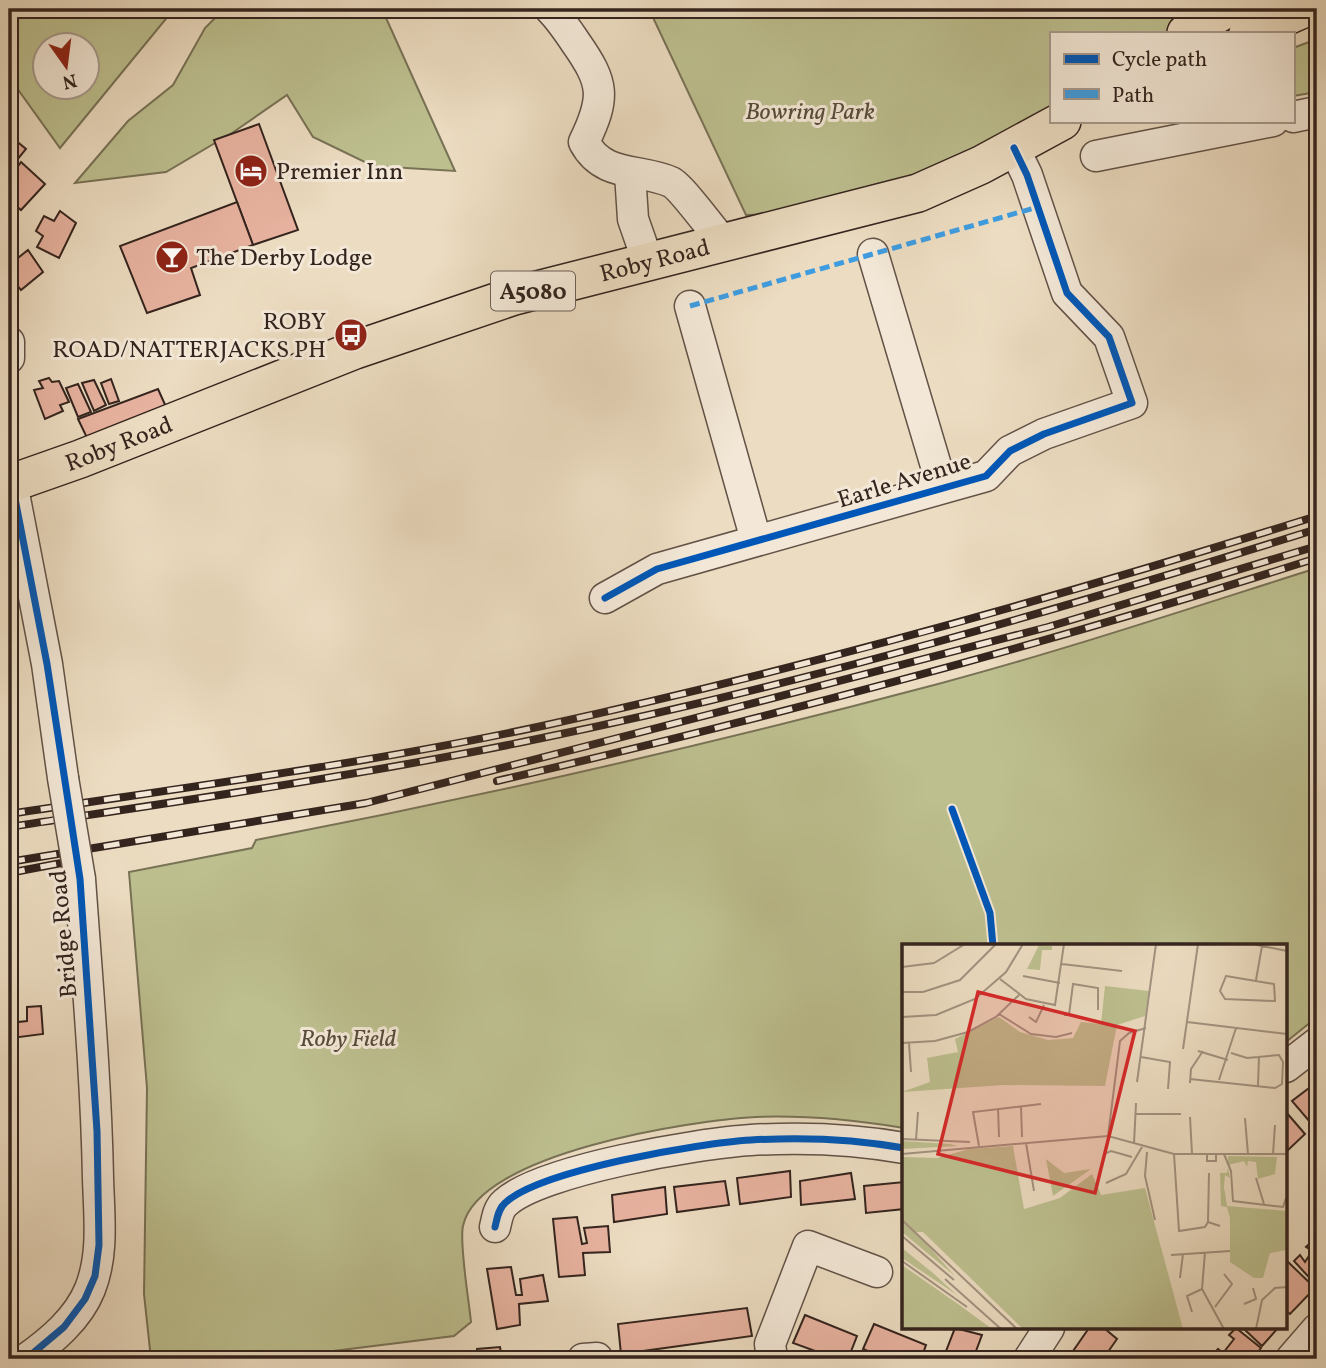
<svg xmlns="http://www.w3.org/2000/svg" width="1326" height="1368" viewBox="0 0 1326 1368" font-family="Vollkorn,serif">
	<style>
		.green { fill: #bdbf8f; stroke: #787256; stroke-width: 2; fill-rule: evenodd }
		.building { fill: #e7b29f; stroke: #34241e; stroke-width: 2 }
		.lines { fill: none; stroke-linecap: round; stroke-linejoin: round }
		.minor-casing { stroke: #625247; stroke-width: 33 }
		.major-casing { stroke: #34241e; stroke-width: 40 }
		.minor { stroke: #f3e8d7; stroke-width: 30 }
		.major { stroke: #ecdcc1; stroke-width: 37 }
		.rail-casing { stroke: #34241e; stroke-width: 8 }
		.rail { stroke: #f3e8d7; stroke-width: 5; stroke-dasharray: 16; stroke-linecap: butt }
		.minor-bridge-casing { stroke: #625247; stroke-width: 33; stroke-linecap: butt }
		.minor-bridge { stroke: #f3e8d7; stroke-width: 30 }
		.quiet { stroke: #3e9ce0; stroke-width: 5; stroke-dasharray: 10 5; stroke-linecap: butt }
		.cycleway-casing { stroke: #f3e8d7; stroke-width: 11 }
		.cycleway { stroke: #0057b8; stroke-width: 7 }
		.labels { text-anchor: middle; stroke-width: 6; stroke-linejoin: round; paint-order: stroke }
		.shield { fill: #f3e8d7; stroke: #6d5f56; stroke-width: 2 }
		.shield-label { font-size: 23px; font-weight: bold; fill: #34241e }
		.park-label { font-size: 24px; font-style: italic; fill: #564b3a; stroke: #f3e8d7 }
		.poi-label { font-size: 24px; fill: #34241e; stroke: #f3e8d7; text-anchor: start }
		.street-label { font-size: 24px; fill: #34241e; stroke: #f3e8d7 }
		.inset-road { fill: none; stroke: #a29280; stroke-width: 2 }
		.view { fill: #d62828; fill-opacity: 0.15; stroke: #d62828; stroke-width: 3.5 }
		.inset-edge { fill: none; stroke: #34241e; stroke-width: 3.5 }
	</style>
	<rect width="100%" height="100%" fill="#ecdcc1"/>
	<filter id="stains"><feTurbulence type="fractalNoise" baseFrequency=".00286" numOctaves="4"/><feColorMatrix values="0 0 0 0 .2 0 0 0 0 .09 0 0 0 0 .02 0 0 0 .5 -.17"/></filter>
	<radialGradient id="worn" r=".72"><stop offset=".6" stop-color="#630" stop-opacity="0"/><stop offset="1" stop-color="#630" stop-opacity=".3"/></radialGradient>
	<!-- green -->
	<g class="green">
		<path d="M9 9H174L60 148 9 77ZM46 46H88V88H46Z"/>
		<polygon points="224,9 382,9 455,171 373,166 313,137 287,95 232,133 166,172 75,183 128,121 173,85 205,28"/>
		<polygon points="649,9 1226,9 1186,33 1051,33 1051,121 844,212 746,215"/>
		<polygon points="1317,39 1317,92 1293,96 1293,48"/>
		<path d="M1317 568V1017L1286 1042V946H904V1128C855 1120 806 1115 756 1117 693 1120 478 1153 463 1226 459 1243 469 1301 471 1322L454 1336 269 1359H151L144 1294 147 1088 129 872 252 848 256 840C485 796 712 744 938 684 1065 650 1191 608 1317 568Z"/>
	</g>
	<!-- building -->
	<g class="building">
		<polygon points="259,124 298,230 253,245 214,140"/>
		<polygon points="9,135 26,149 13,165 9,161"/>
		<polygon points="21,162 45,184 21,210 9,200 9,190 15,183 10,178"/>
		<polygon points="237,202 253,245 191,268 200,295 147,313 120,246"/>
		<polygon points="60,211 76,223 59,258 37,247 43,236 36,231 44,216 54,221"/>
		<polygon points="28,250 43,272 21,290 13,280 9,285 9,265"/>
		<polygon points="49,378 52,382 59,381 69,402 60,405 63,411 45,419 34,390 43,388 39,381"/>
		<polygon points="111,379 119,401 109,404 101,383"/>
		<polygon points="94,380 106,405 94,411 82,383"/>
		<polygon points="78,384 91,412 78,417 66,388"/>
		<polygon points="158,389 167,409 89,442 78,419"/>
		<polygon points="41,1006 43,1034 11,1038 12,1051 9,1051 9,1023 27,1021 27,1007"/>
		<polygon points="1317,1082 1317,1128 1316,1129 1292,1101"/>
		<polygon points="1286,1112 1305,1134 1286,1152"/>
		<polygon points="790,1171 791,1197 740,1204 737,1178"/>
		<polygon points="851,1173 855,1199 801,1205 800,1181"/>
		<polygon points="725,1181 729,1205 677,1212 674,1187"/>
		<polygon points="904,1182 904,1209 866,1213 864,1186"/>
		<polygon points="665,1187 667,1214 614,1222 612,1195"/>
		<polygon points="577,1217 582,1244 587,1243 584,1228 608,1226 610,1252 583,1253 585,1275 559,1277 553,1219"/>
		<polygon points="1317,1237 1317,1286 1294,1261 1300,1255 1305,1262 1312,1251 1306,1247"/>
		<polygon points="1286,1260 1315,1288 1290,1314 1286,1311"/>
		<polygon points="511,1267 516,1295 522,1295 520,1279 543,1275 548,1301 519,1304 520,1325 497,1329 487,1269"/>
		<polygon points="747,1308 752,1336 621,1354 618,1324"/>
		<polygon points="805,1315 857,1336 848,1359 837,1359 793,1343"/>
		<polygon points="874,1324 926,1345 921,1359 887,1359 863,1349"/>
		<polygon points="955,1328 982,1335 973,1359 943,1359"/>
		<polygon points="1089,1328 1104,1328 1117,1339 1103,1359 1078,1359 1071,1354"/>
		<polygon points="1236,1328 1261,1348 1253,1359 1217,1359 1212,1356 1218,1349 1223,1353 1234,1339 1229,1335"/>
		<polygon points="1243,1328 1278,1328 1262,1346"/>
		<polygon points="500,1347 502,1359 478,1359 477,1349"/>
	</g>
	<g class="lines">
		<defs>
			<g id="minor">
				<path d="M550 9C560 19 568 31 576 43 604 83 606 97 584 142 603 178 639 168 671 182 681 187 712 229 722 241"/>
				<polyline points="1293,117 1317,112"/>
				<polyline points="1096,156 1273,121"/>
				<polyline points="630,173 633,219 648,262"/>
				<polyline points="873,254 942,486"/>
				<polyline points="690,306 756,540"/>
				<polyline points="9,342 9,358"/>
				<polyline points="12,483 47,664 63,778"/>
				<polyline points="605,598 657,569 986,476 1010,451 1044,434 1132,403 1109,337 1067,293 1027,175 1014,148"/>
				<polyline points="1286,1067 1317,1043"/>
				<path d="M495 1227C497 1219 498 1209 505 1203 540 1170 700 1143 751 1140 802 1137 854 1139 904 1148"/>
				<path d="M26 1359C51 1341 78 1319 90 1289 104 1254 99 1215 98 1178 96 1078 87 978 80 879"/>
				<polyline points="583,1359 597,1358"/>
				<polyline points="772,1359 770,1344 808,1246 877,1272"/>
				<polyline points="1029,1359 1049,1328"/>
				<polyline points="1291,1359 1317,1329"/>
			</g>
			<g id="major">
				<polyline points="1186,33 1226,9"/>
				<polyline points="1248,33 1303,9"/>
				<path id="s1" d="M9 484 80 459 355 350 514 296 918 193 981 165 1062 121"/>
			</g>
		</defs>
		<!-- minor casing -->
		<use href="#minor" class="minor-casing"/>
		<!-- major casing -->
		<use href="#major" class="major-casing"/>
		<!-- minor -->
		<use href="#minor" class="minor"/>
		<!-- major -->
		<use href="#major" class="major"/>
		<defs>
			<g id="rail">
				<path d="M497 781C772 717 1047 644 1317 558"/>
				<path d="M9 814C187 787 366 764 542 726 803 669 1062 596 1317 516"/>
				<path d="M9 827C187 800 365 775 542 738 804 684 1062 609 1317 529"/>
				<polyline points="9,862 366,803 1048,627 1317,546"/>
				<polyline points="9,873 77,860"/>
			</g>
		</defs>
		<!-- rail casing -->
		<use href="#rail" class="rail-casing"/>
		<!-- rail -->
		<use href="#rail" class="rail"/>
		<defs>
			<polyline id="minor-bridge" points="63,778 80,879"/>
		</defs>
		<!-- minor-bridge casing -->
		<use href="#minor-bridge" class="minor-bridge-casing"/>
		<!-- minor-bridge -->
		<use href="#minor-bridge" class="minor-bridge"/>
		<!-- quiet -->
		<polyline class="quiet" points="690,306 1038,207"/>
		<defs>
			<g id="cycleway">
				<polyline points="12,483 47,664 80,879 97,1131 99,1245 95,1276 85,1299 64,1327 26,1359"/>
				<polyline points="605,598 657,569 986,476 1010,451 1044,434 1132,403 1109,337 1067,293 1027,175 1014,148"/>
				<polyline points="952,809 990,913 993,946"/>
				<path d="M495 1227C497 1219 498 1209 505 1203 540 1170 700 1143 751 1140 802 1137 854 1139 904 1148"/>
			</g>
		</defs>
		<!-- cycleway casing -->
		<use href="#cycleway" class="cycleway-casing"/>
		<!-- cycleway -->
		<use href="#cycleway" class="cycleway"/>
	</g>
	<!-- icons -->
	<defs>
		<symbol id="hotel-disc" viewBox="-11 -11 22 22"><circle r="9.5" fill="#8f2418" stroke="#f3e8d7"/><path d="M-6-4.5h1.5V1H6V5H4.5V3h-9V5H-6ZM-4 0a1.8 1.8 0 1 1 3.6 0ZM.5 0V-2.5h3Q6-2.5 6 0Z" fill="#fff"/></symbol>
		<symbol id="bar-disc" viewBox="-11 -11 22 22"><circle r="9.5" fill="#8f2418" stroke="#f3e8d7"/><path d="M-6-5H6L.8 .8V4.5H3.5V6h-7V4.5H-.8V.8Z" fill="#fff"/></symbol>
		<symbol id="bus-disc" viewBox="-11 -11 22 22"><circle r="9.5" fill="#8f2418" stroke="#f3e8d7"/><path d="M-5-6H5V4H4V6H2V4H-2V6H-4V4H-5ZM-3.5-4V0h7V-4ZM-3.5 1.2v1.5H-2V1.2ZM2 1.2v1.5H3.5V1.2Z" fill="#fff"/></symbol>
	</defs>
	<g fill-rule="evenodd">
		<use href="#hotel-disc" x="232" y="152" width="38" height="38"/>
		<use href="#bar-disc" x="153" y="238" width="38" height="38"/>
		<use href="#bus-disc" x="332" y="316" width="38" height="38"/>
	</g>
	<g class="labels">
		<!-- shield labels -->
		<rect class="shield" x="491" y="271.5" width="84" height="39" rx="5"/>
		<g class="shield-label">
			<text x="533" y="299">A5080</text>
		</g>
		<!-- park labels -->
		<g class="park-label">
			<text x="810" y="119">Bowring Park</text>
			<text x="348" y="1046">Roby Field</text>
		</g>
		<!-- poi labels -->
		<g class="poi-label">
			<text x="276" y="179">Premier Inn</text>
			<text x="196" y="265">The Derby Lodge</text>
			<text x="326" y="329" text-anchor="end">ROBY<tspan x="326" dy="28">ROAD/NATTERJACKS PH</tspan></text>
		</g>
		<!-- street labels -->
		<g class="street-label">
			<text dy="8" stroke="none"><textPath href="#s1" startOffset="684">Roby Road</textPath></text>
			<text dy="8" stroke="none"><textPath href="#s1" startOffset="117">Roby Road</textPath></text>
			<text transform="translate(904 480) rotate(-17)" y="8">Earle Avenue</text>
			<text transform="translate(63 934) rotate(-95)" y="8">Bridge Road</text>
		</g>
	</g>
	<!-- overview -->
	<g transform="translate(902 944)">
		<rect width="385" height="385" fill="#ecdcc1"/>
		<path d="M137 1 150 2V6H140L138 26 125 25ZM203 42 247 47 243 72 215 81 203 142 102 141 0 148 28 138 25 114 56 108 53 95 97 73 118 88 146 96 171 94 179 78 199 80ZM0 197 48 200 56 202 0 205ZM111 202 122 265 158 254 190 230 199 251 243 244 281 385H121L21 288H14L53 332 0 288V213L35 214 67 205ZM326 212 375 213 373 230 356 235 354 218 346 217 345 223 342 217 326 221ZM144 215 162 229 189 225 151 252ZM326 224 328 234 323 231 322 243 325 262 385 267V306L368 309 361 334H352L328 318V274L325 263 319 262 318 229H325ZM0 304 31 329 55 351 0 314ZM0 321 56 360 90 385H0Z" fill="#bdbf8f"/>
		<path class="inset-road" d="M350 0 385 7M160 20 220 27M0 23 32 19 63 0M121 32 158 39M324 32 372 40 373 57 323 55 318 47ZM98 35 124 55 153 61 162 0M354 36 360 2M0 48H21L58 36 94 0M97 70 129 90 154 93 170 89M162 71H167L171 40 196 44V66M0 73 34 71 73 55 104 28 121 0M127 73 134 78 142 61M285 78 385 90M0 99 33 97 66 88 94 73 117 51M7 99 9 128M281 105 296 0M296 107 326 116M239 113 268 118 266 145M288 135 373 144 380 140 381 118 377 111 345 114 329 109M317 136 334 84M235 138 254 0M288 139 289 125 301 107M356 142 357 112M119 163 120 193M96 164 97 193M234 170H279M288 173 290 210M343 174 346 210M206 192 218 97 227 89 244 84M0 195 68 198M14 196 16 168M124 199 132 247M232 200 234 159M77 202 71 168 139 160M245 208 243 232 253 276M0 210 206 192 272 210H385M202 210 209 207 230 213M272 210 277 287 303 283 306 278 318 282M305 210V217H314V210M322 210 329 227 331 257 381 263 384 254M371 210 373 181M354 234 362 260M204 239 224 230 240 203M0 276 115 385M306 278 307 229M0 292 52 336M303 308 300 345 322 385M269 311 328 307M0 317 65 363M278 334 281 310M43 335 99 385M342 360 354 355 351 344M313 363 330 340 322 330M290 368 285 352 300 345M354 385 360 356 373 344 385 343"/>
		<path class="view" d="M76 48 233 87 193 249 36 210Z"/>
		<rect width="385" height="385" class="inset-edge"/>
	</g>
	<!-- margin -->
	<rect width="1326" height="1368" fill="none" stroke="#ecdcc1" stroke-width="35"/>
	<rect x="10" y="10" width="1305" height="1347" fill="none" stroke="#34241e" stroke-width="3.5"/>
	<rect x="18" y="18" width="1291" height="1333" fill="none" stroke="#34241e" stroke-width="2"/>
	<!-- legend -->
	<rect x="1050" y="32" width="245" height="91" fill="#f3e8d7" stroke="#a79a8d" stroke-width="2"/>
	<rect x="1064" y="54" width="35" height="10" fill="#0057b8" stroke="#a79a8d" stroke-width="2"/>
	<text x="1112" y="66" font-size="21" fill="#34241e">Cycle path</text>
	<rect x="1064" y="89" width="35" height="10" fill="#3e9ce0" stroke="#a79a8d" stroke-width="2"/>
	<text x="1112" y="102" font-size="21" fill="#34241e">Path</text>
	<!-- north arrow -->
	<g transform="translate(66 66) rotate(166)"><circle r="33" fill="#f3e8d7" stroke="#a79a8d" stroke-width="2"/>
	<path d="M0-5L12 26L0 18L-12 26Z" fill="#8f2418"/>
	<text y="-10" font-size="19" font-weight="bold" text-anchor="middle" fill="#34241e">N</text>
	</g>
	<rect width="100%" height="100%" filter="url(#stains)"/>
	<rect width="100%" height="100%" fill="url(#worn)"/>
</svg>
